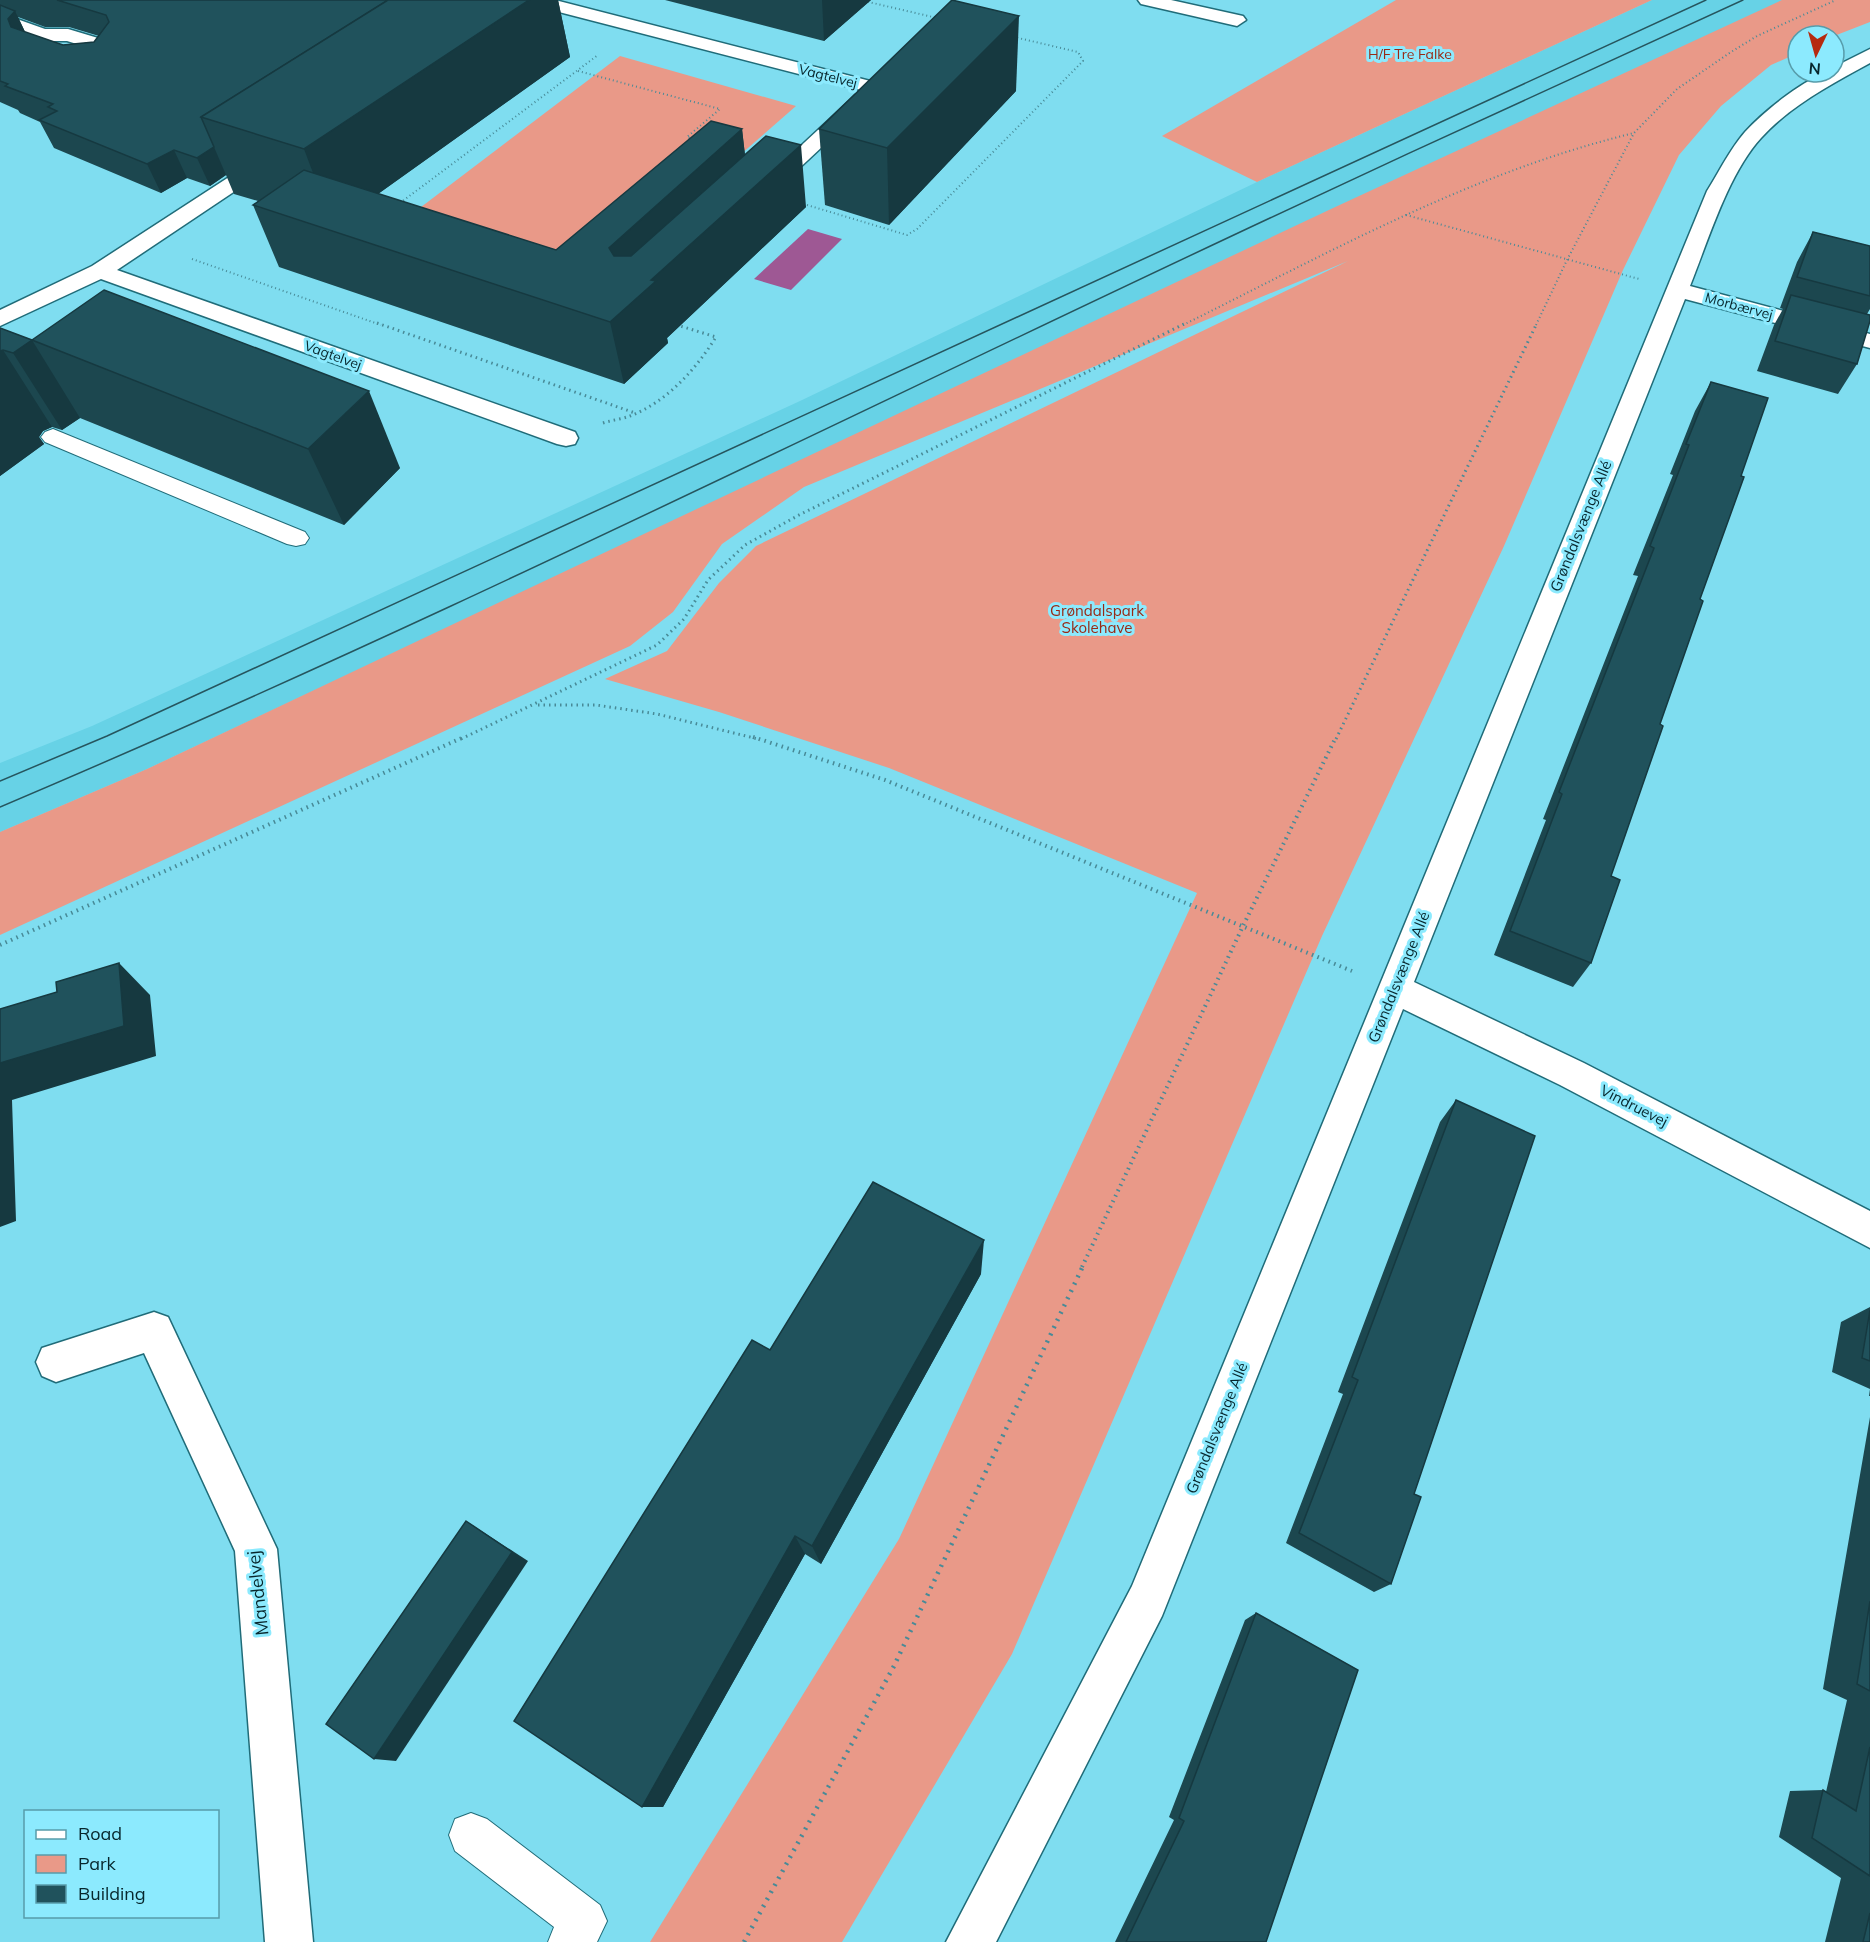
<svg xmlns="http://www.w3.org/2000/svg" width="1870" height="1942" viewBox="0 0 1870 1942" font-family="Mulish,sans-serif">
	<style>
		.built { fill: #67d2e6 }
		.green { fill: #e99988 }
		.water { fill: #9e5894 }
		.lines { fill: none; stroke-linecap: round; stroke-linejoin: round }
		.lane-casing { stroke: #206c79; stroke-width: 2 }
		.street-casing { stroke: #206c79; stroke-width: 3 }
		.path-far3 { stroke: #488a97; stroke-width: 2; stroke-dasharray: 1 3; stroke-linecap: butt }
		.path-far2 { stroke: #488a97; stroke-width: 3; stroke-dasharray: 1.5 4; stroke-linecap: butt }
		.path-far1 { stroke: #488a97; stroke-width: 4; stroke-dasharray: 1.5 4.5; stroke-linecap: butt }
		.path { stroke: #488a97; stroke-width: 4.5; stroke-dasharray: 2 6; stroke-linecap: butt }
		.lane { fill: #fff; fill-rule: evenodd }
		.street { fill: #fff; fill-rule: evenodd }
		.tram { stroke: #26555e; stroke-width: 1.5 }
		.wall { fill: #1c474f; fill-rule: evenodd }
		.shaded-wall { fill: #163940 }
		.building { fill: #20525c; stroke: #163940; stroke-width: 1.5 }
		.labels { text-anchor: middle; stroke-width: 6; stroke-linejoin: round; paint-order: stroke }
		.far-park-label { font-size: 14px; fill: #982915; stroke: #8ceafe }
		.far-street-label { font-size: 14px; fill: #07262c; stroke: #8ceafe }
		.street-label { font-size: 15px; fill: #07262c; stroke: #8ceafe }
		.park-label { font-size: 15px; fill: #982915; stroke: #8ceafe }
		.near-street-label { font-size: 18px; fill: #07262c; stroke: #8ceafe }
	</style>
	<rect width="100%" height="100%" fill="#7fddf0"/>
	<!-- built -->
	<polygon class="built" points="1652,0 1784,0 147,769 0,832 0,763 92,726 800,401 1257,182"/>
	<!-- green -->
	<g class="green">
		<polygon points="1396,0 1652,0 1257,182 1162,136"/>
		<polygon points="1782,0 1870,0 1870,22 1834,36 1798,36 1798,53 1771,65 1721,106 1679,155 1623,270 1504,546 1322,936 1012,1654 842,1942 650,1942 899,1539 1197,893 889,768 719,712 605,679 667,651 719,583 756,546 1348,261 804,487 722,544 673,612 630,646 0,935 0,832 147,769 1331,209"/>
		<polygon points="620,56 796,106 589,287 400,223"/>
	</g>
	<!-- water -->
	<polygon class="water" points="808,229 842,239 791,290 754,279"/>
	<g class="lines">
		<defs>
			<g id="lane">
				<polygon points="53,429 305,532 309,538 305,544 296,546 287,544 45,442 41,437 45,432"/>
				<polygon points="471,1813 487,1819 600,1905 607,1921 597,1942 548,1942 554,1927 455,1851 449,1835 455,1819"/>
			</g>
			<g id="street">
				<polygon points="525,0 555,0 882,84 885,88 777,189 763,189 760,185 763,181 861,90 528,4"/>
				<polygon points="1138,0 1171,0 1243,16 1246,20 1237,26 1141,4"/>
				<path d="M0 13 45 29H68L118 44 120 48 107 67 77 70 26 52 24 48 32 37 0 24ZM48 41H67L100 51 94 58H79L44 46Z"/>
				<path d="M1870 49V63C1832 84 1791 105 1761 138 1728 174 1708 241 1690 286L1870 334V348L1685 299 1414 982 1584 1063 1870 1211V1248L1560 1085 1403 1009 1162 1616 996 1942H946L1132 1586 1707 191C1719 172 1730 149 1745 132 1761 114 1811 72 1834 72V67Z"/>
				<polygon points="267,155 274,157 277,161 274,165 117,270 575,432 578,438 575,444 566,446 557,444 101,279 0,326 0,310 92,266 260,157"/>
				<polygon points="154,1312 168,1317 277,1549 313,1942 265,1942 235,1551 144,1353 56,1382 42,1376 36,1362 42,1348"/>
			</g>
		</defs>
		<!-- lane casing -->
		<use href="#lane" class="lane-casing"/>
		<!-- street casing -->
		<use href="#street" class="street-casing"/>
		<!-- path-far3 -->
		<g class="path-far3">
			<polyline points="860,0 937,18"/>
			<polyline points="578,71 720,109 687,137 692,139"/>
			<polyline points="400,203 598,55"/>
			<polyline points="807,205 907,235 917,229 1083,61 1078,52 1014,37"/>
			<polyline points="1406,215 1639,279"/>
			<polyline points="192,259 381,325"/>
			<path d="M1183 325C1330 252 1473 172 1634 133"/>
			<polyline points="1536,325 1567,260 1634,133 1677,89 1731,52 1757,36 1836,0"/>
		</g>
		<!-- path-far2 -->
		<g class="path-far2">
			<polyline points="377,323 635,413"/>
			<path d="M603 423C612 420 622 419 630 416 667 402 696 369 716 337L677 325"/>
			<polyline points="538,705 596,705 657,714 758,739"/>
			<polyline points="461,739 657,645 684,619 708,580 745,545 799,515 1186,323"/>
			<polyline points="1336,739 1537,323"/>
		</g>
		<!-- path-far1 -->
		<g class="path-far1">
			<polyline points="753,737 885,780 1352,971"/>
			<polyline points="0,945 464,737"/>
			<polyline points="1082,1267 1243,926 1336,737"/>
		</g>
		<!-- path -->
		<polyline class="path" points="744,1942 894,1666 1083,1266"/>
		<!-- lane -->
		<use href="#lane" class="lane"/>
		<!-- street -->
		<use href="#street" class="street"/>
		<!-- tram -->
		<g class="tram">
			<polyline points="0,781 107,736 1706,0"/>
			<path d="M0 807C430 625 847 416 1270 218 1427 144 1585 73 1743 0"/>
		</g>
	</g>
	<!-- wall -->
	<g class="wall">
		<path d="M0 0H558L570 57 378 194 556 250 742 129 745 155 806 207 667 338 668 343 624 384 279 267 253 205 258 201 234 194 226 175 210 186 187 178 161 193 54 148 40 122 20 113 18 110 0 102ZM18 17 45 27H69L99 36 94 42 63 45 25 32Z"/>
		<polygon points="665,0 871,0 824,41"/>
		<polygon points="1016,91 889,225 825,205 819,129"/>
		<polygon points="1813,232 1870,296 1870,309 1867,314 1857,364 1838,394 1757,371 1774,325 1783,309 1780,308 1797,262"/>
		<polygon points="0,328 32,340 400,468 344,525 80,418 62,430 52,427 43,431 39,437 44,444 0,476"/>
		<polygon points="1711,382 1741,476 1700,599 1611,876 1591,963 1573,987 1494,955 1546,820 1543,819 1638,576 1633,575 1673,475 1670,474 1695,411"/>
		<polygon points="1456,1100 1414,1494 1391,1584 1374,1592 1286,1543 1343,1394 1338,1392 1440,1122"/>
		<polygon points="981,1274 821,1564 805,1554 663,1807 642,1807 770,1350"/>
		<polygon points="1870,1307 1870,1396 1869,1396 1870,1389 1832,1372 1841,1322"/>
		<polygon points="1870,1417 1870,1942 1825,1942 1841,1878 1779,1837 1790,1791 1823,1790 1826,1792 1847,1700 1823,1689"/>
		<polygon points="1256,1613 1266,1942 1115,1942 1174,1820 1169,1817 1245,1620"/>
	</g>
	<!-- shaded-wall -->
	<g class="shaded-wall">
		<polygon points="529,0 558,0 570,57 333,226 304,149"/>
		<polygon points="822,0 871,0 824,41"/>
		<polygon points="15,11 28,38 11,27 8,19"/>
		<polygon points="1019,16 1016,91 889,225 887,148"/>
		<polygon points="742,129 749,191 801,145 806,207 667,338 668,343 624,384 610,322 622,310 609,248"/>
		<polygon points="214,147 226,175 210,186 197,158"/>
		<polygon points="174,150 187,178 161,193 147,164"/>
		<polygon points="32,340 80,418 62,430 13,353"/>
		<polygon points="3,350 52,427 43,431 39,437 44,444 0,476 0,351"/>
		<polygon points="369,391 400,468 344,525 308,449"/>
		<polygon points="119,963 150,995 156,1056 12,1100 16,1221 0,1227 0,1063"/>
		<polygon points="984,1240 981,1274 821,1564 812,1546"/>
		<polygon points="466,1521 528,1561 396,1761 374,1759"/>
		<polygon points="795,1536 805,1554 663,1807 642,1807"/>
	</g>
	<!-- building -->
	<g class="building">
		<polygon points="57,0 388,0 201,117 214,147 197,158 174,150 147,164 39,120 57,111 48,107 53,104 5,86 8,84 0,81 0,5 15,11 8,19 11,27 63,45 94,42 109,22 106,15"/>
		<polygon points="388,0 529,0 304,149 201,117"/>
		<polygon points="952,0 1019,16 887,148 819,129"/>
		<polygon points="711,121 742,129 609,248 614,256 631,256 766,136 801,145 651,280 656,281 610,322 253,205 304,170 556,250"/>
		<polygon points="1813,232 1870,246 1870,296 1797,277"/>
		<polygon points="104,290 369,391 308,449 32,340"/>
		<polygon points="1791,295 1870,315 1870,321 1857,364 1775,341"/>
		<polygon points="0,328 32,340 13,353 3,350 0,351"/>
		<polygon points="1711,382 1768,398 1741,476 1744,477 1700,599 1703,601 1660,724 1663,726 1611,876 1620,880 1591,963 1510,931 1562,794 1559,792 1654,548 1650,546 1689,445 1686,444"/>
		<polygon points="119,963 124,1026 0,1063 0,1009 57,992 56,982"/>
		<polygon points="1456,1100 1535,1136 1414,1494 1421,1497 1391,1584 1299,1533 1358,1380 1352,1377"/>
		<polygon points="873,1182 984,1240 812,1546 795,1536 642,1807 514,1721 752,1340 770,1350"/>
		<polygon points="1870,1310 1870,1361 1862,1358"/>
		<polygon points="466,1521 512,1552 374,1759 326,1724"/>
		<polygon points="1870,1601 1870,1691 1857,1684"/>
		<polygon points="1256,1613 1358,1670 1266,1942 1126,1942 1184,1821 1179,1818"/>
		<polygon points="1870,1747 1870,1876 1812,1838 1823,1790 1856,1811"/>
		<polygon points="1870,1913 1870,1942 1863,1942"/>
	</g>
	<g class="labels">
		<!-- far-park labels -->
		<g class="far-park-label">
			<text x="1410" y="59">H/F Tre Falke</text>
		</g>
		<!-- far-street labels -->
		<g class="far-street-label">
			<text transform="translate(828 76) rotate(14)" y="5">Vagtelvej</text>
			<text transform="translate(1739 306) rotate(15)" y="5">Morbærvej</text>
			<text transform="translate(333 355) rotate(20)" y="5">Vagtelvej</text>
		</g>
		<!-- street labels -->
		<g class="street-label">
			<text transform="translate(1581 526) rotate(-68)" y="5">Grøndalsvænge Allé</text>
			<text transform="translate(1399 977) rotate(-68)" y="5">Grøndalsvænge Allé</text>
			<text transform="translate(1634 1106) rotate(27)" y="5">Vindruevej</text>
			<text transform="translate(1217 1428) rotate(-68)" y="5">Grøndalsvænge Allé</text>
		</g>
		<!-- park labels -->
		<g class="park-label">
			<text x="1097" y="616">Grøndalspark<tspan x="1097" dy="17">Skolehave</tspan></text>
		</g>
		<!-- near-street labels -->
		<g class="near-street-label">
			<text transform="translate(258 1593) rotate(-96)" y="6">Mandelvej</text>
		</g>
	</g>
	<!-- legend -->
	<rect x="24" y="1810" width="195" height="108" fill="#8ceafe" stroke="#579caa" stroke-width="1.5"/>
	<rect x="36" y="1830" width="30" height="9" fill="#ffffff" stroke="#579caa" stroke-width="1.5"/>
	<text x="78" y="1840" font-size="18" fill="#07262c">Road</text>
	<rect x="36" y="1855" width="30" height="18" fill="#e99988" stroke="#579caa" stroke-width="1.5"/>
	<text x="78" y="1870" font-size="18" fill="#07262c">Park</text>
	<rect x="36" y="1885" width="30" height="18" fill="#20525c" stroke="#579caa" stroke-width="1.5"/>
	<text x="78" y="1900" font-size="18" fill="#07262c">Building</text>
	<!-- north arrow -->
	<g transform="translate(1816 54) rotate(185)"><circle r="28" fill="#8ceafe" stroke="#579caa" stroke-width="1.5"/>
	<path d="M0-4.5L10 22L0 15L-10 22Z" fill="#b62a0f"/>
	<text y="-9" font-size="16" font-weight="bold" text-anchor="middle" fill="#07262c">N</text>
	</g>
</svg>
